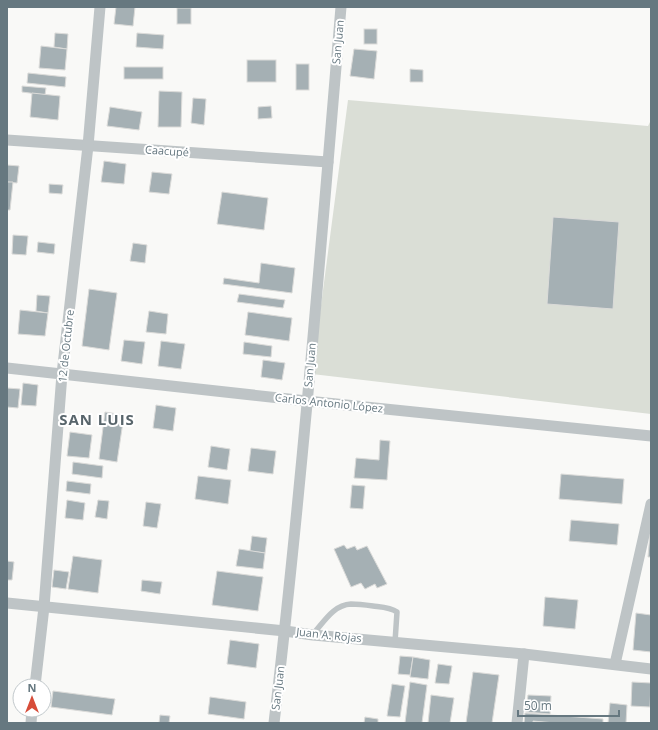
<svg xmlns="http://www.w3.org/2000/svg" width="658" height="730" viewBox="0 0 658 730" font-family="'Open Sans',sans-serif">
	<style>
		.green { fill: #daded6 }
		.building { fill: #a5b0b4; stroke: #dbdbd9 }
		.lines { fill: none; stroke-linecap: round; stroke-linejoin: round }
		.lane { stroke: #bec4c6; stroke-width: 5.5 }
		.street { stroke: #bec4c6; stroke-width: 11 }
		.labels { text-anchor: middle; stroke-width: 4; stroke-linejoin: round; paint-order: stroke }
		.street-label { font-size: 11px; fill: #667880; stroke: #fff }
		.district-label { font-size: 15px; font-weight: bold; letter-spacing: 1px; fill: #58656b; stroke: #fff }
	</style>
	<rect width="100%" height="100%" fill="#f9f9f7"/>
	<!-- green -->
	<polygon class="green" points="348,100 648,126 651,120 651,414 312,374"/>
	<!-- building -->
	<g class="building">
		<polygon points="116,7 135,7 133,26 114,24"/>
		<rect x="177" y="8" width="14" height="16"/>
		<rect x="364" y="29" width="13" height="15"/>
		<polygon points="55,33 68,34 67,49 54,47"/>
		<polygon points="137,33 164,35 163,49 136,47"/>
		<polygon points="41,46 67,49 65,70 39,68"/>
		<polygon points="354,49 377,51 374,79 350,76"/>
		<rect x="247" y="60" width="29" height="22"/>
		<rect x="296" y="64" width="13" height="26"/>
		<rect x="124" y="67" width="39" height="12"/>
		<polygon points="410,69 423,70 423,82 410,82"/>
		<polygon points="28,73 66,77 65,87 27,83"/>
		<polygon points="22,86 46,88 45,95 22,92"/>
		<polygon points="159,91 182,92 181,127 158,127"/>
		<polygon points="32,93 60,96 58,120 30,117"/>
		<polygon points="193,98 206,99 204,125 191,123"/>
		<polygon points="271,106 272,118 258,119 258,107"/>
		<polygon points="110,107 142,112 139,130 107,126"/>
		<polygon points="104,161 126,164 124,184 101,182"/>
		<polygon points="7,165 19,166 17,183 7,182"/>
		<polygon points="152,172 172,174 169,194 149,192"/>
		<polygon points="7,182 13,182 10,210 7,210"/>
		<polygon points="49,184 63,185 62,194 49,193"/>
		<polygon points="222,192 268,198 264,230 217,224"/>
		<polygon points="553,217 619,222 613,309 547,304"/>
		<polygon points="13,235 28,236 26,255 12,254"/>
		<polygon points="38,242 55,244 54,254 37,252"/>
		<polygon points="133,243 147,245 145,263 130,261"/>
		<polygon points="261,263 295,268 292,293 223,284 224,278 259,283"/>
		<polygon points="89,289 117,293 109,350 82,346"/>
		<polygon points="239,294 285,300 283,308 237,302"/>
		<polygon points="37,295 50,296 48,313 36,311"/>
		<polygon points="20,310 48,313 45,336 18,334"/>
		<polygon points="149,311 168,314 166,334 146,332"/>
		<polygon points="248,312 292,318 289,341 245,335"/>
		<polygon points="124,340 145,342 142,364 121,361"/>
		<polygon points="161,341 185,344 181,369 158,366"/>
		<polygon points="244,342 272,346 271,357 243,354"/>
		<polygon points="263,360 285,363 282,380 261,377"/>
		<polygon points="23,383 38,385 36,406 21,405"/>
		<polygon points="7,388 20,389 18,408 7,407"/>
		<polygon points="156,405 176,408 173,431 153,428"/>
		<polygon points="105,412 124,415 117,462 99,459"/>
		<polygon points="70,432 92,435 89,458 67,456"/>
		<polygon points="380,440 390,441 387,480 354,478 356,458 379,460"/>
		<polygon points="211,446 230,449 227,470 208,467"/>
		<polygon points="251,448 276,451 273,474 248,471"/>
		<polygon points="73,462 103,466 102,478 72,474"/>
		<polygon points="561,474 624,479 622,504 559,499"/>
		<polygon points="198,476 231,480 228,504 195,499"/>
		<polygon points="67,481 91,484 90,494 66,491"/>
		<polygon points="352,485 365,486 363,509 350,508"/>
		<polygon points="67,500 85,503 83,520 65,518"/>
		<polygon points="98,500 109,501 107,519 95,517"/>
		<polygon points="146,502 161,504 157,528 143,526"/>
		<polygon points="571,520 619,524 617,545 569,541"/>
		<polygon points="650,533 651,533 651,557 648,557"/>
		<polygon points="252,536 267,538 265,553 250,551"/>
		<polygon points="344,545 347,549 355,546 357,550 367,546 387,584 377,588 375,584 365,589 361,583 351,587 334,549"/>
		<polygon points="239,549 265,553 263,569 236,566"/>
		<polygon points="73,556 102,560 98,593 68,589"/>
		<polygon points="7,561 14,562 12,580 7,580"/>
		<polygon points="54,570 69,572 66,589 52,587"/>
		<polygon points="217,571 263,577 258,611 212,605"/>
		<polygon points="142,580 162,582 160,594 141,591"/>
		<polygon points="545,597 578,600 575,629 543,626"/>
		<polygon points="636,613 651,615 651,652 633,650"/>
		<polygon points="230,640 259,644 256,668 227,664"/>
		<polygon points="400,656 413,657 410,675 398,674"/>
		<polygon points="413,657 430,660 428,679 410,677"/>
		<polygon points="438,664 452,666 449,684 435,683"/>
		<polygon points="473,672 499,675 492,723 466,723"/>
		<polygon points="410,682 427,685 422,723 405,723"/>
		<polygon points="632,682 651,683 650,707 631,706"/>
		<polygon points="392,684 405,686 400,717 387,716"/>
		<polygon points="53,691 115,699 112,715 51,707"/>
		<polygon points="431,695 454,698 450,723 428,723"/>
		<polygon points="528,695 551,696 550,714 526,712"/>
		<polygon points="210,697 246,702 244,719 208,714"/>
		<polygon points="610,703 627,705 626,723 608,723"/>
		<polygon points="525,713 603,719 603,723 555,723 533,721 533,723 524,723"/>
		<polygon points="160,715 170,716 169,723 159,723"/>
		<polygon points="365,717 378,719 378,723 364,723"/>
	</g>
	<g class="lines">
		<!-- lane -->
		<path class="lane" d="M313 634C324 622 333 605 351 604 358 604 366 605 373 606 381 607 390 607 397 612L395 642"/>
		<!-- street -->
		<g class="street">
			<polyline points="7,140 328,162"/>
			<polyline points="7,368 307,401 651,436"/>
			<polyline points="7,603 285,631 313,635 524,654 651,669"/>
			<polyline points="615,664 651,504"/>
			<polyline points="35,686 44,607 62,374 88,146 100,7"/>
			<polyline points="31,723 32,710"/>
			<path d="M274 723C302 485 321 246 341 7"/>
			<polyline points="517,723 524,654"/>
		</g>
	</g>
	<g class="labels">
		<!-- street labels -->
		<g class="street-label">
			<text transform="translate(338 42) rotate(-85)" y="4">San Juan</text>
			<text transform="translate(167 151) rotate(4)" y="4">Caacupé</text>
			<text transform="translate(66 346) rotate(-84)" y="4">12 de Octubre</text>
			<text transform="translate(310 365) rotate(-85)" y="4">San Juan</text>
			<text transform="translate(329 403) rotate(6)" y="4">Carlos Antonio López</text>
			<text transform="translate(329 635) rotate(6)" y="4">Juan A. Rojas</text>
			<text transform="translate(278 688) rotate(-83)" y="4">San Juan</text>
		</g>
		<!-- district labels -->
		<g class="district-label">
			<text x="97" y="425">SAN LUIS</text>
		</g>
	</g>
	<!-- border -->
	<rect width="658" height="730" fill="none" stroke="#667880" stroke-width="16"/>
	<!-- north arrow -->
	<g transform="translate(32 698)"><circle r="19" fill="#ffffff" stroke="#c2c9cc"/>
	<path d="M0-3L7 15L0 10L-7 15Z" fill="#d74c39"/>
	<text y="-6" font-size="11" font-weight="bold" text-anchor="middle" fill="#667880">N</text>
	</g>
	<!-- scale -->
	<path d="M518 710v6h101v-6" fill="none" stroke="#667880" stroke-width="2"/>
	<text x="524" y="710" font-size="12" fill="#667880" stroke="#ffffff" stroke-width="3" paint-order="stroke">50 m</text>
</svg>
